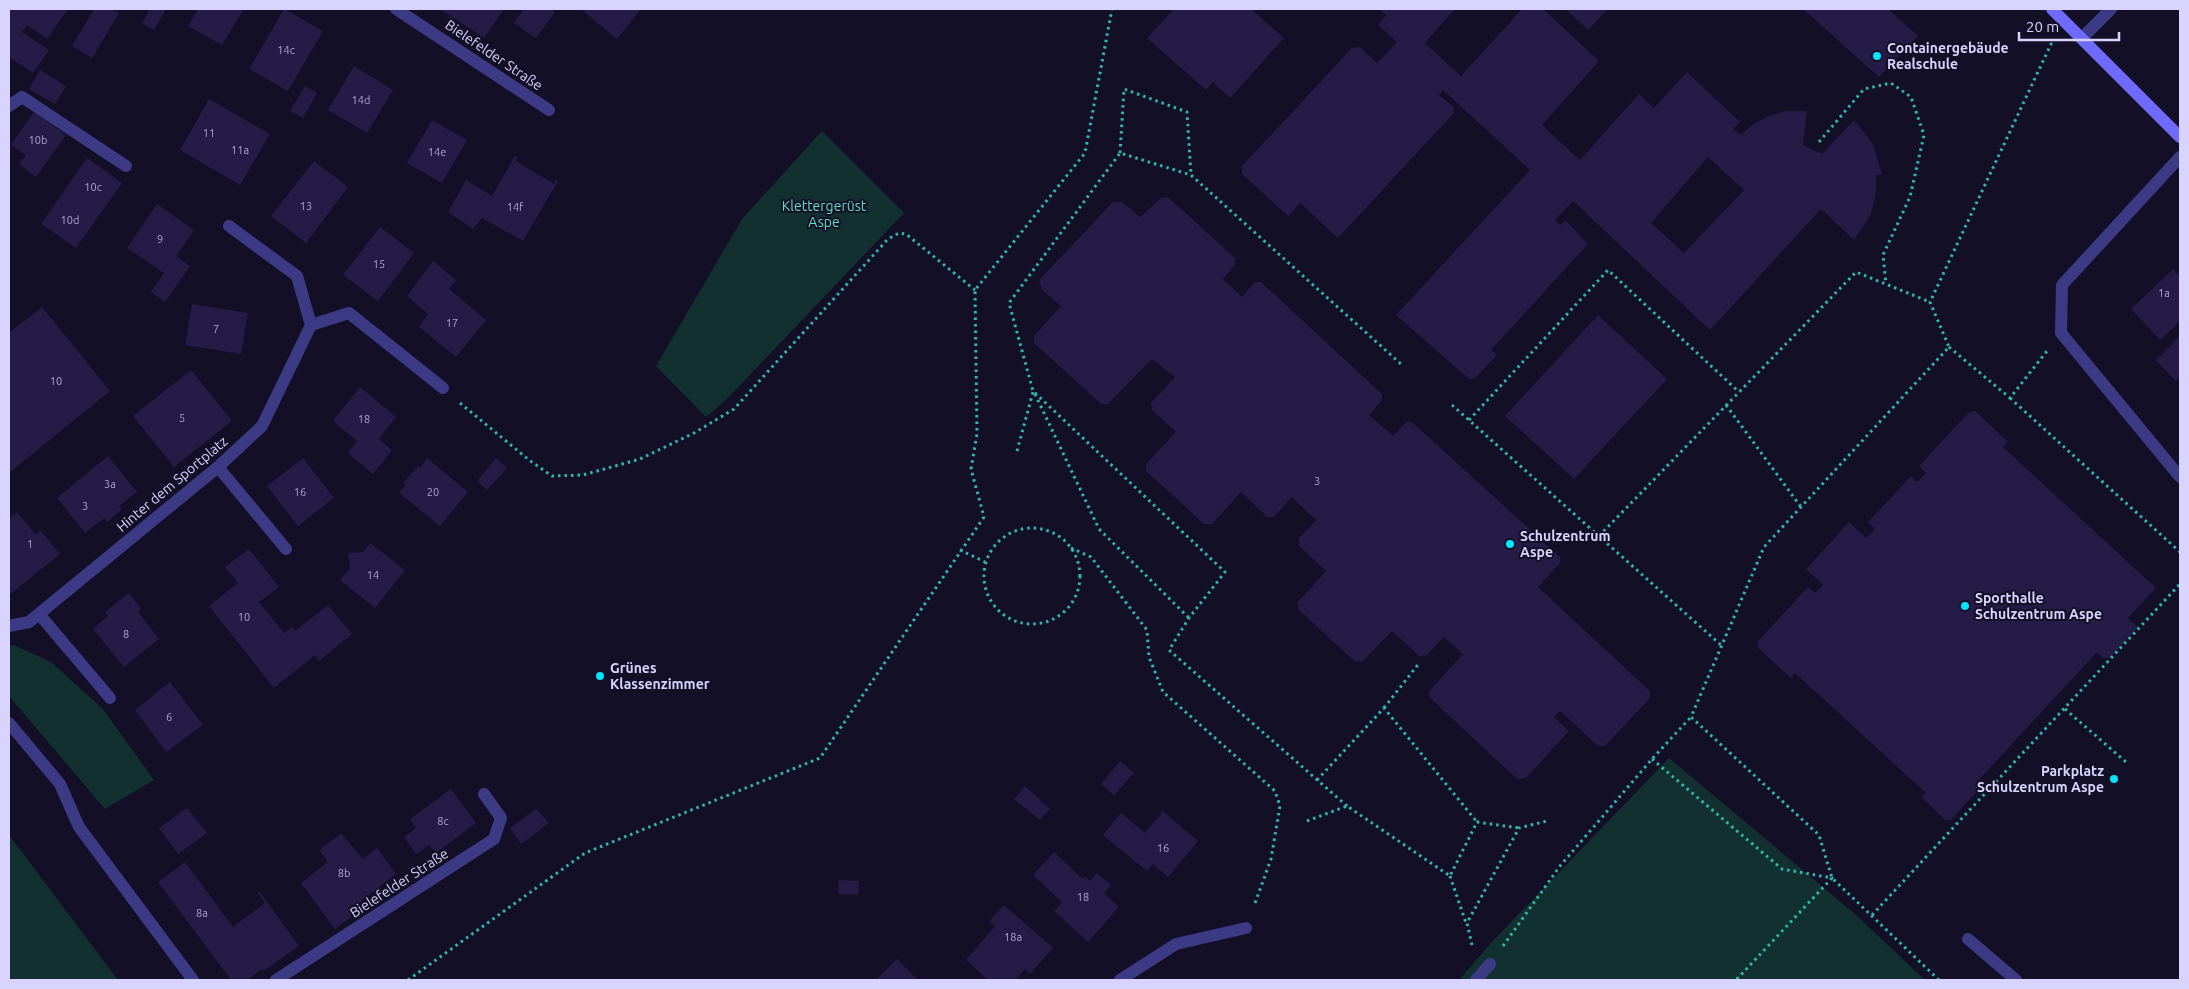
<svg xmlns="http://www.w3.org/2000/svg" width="2189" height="989" viewBox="0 0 2189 989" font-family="Ubuntu,sans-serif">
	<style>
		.green { fill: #12302f }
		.building { fill: #241b47; fill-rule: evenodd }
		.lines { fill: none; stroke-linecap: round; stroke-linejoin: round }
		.path { stroke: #2fb8b0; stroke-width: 3; stroke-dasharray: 2.5 4; stroke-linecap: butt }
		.lane { stroke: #3d3a85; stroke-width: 12 }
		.street { stroke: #3d3a85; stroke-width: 12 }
		.secondary { stroke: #6f6bff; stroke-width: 12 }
		.poi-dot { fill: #00e5ff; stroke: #130f26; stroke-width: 2 }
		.labels { text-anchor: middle; stroke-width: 4; stroke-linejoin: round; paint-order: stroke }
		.number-label { font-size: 11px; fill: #aca6d1 }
		.poi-label { font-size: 14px; font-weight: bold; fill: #d9d4ff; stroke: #130f26; text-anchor: start }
		.street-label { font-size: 14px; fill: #d9d4ff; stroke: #130f26 }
		.park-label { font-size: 14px; fill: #5fe0c0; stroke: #130f26 }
	</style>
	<rect width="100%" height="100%" fill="#130f26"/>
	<!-- green -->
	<g class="green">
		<polygon points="822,131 904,213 727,399 706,417 656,366 742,219"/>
		<polygon points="14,645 51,662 102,708 154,780 105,809 9,696 9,646"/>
		<polygon points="1669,758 1855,914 1925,980 1459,980 1491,943"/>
		<polygon points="9,835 118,980 9,980"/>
	</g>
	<!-- building -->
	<g class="building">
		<polygon points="9,9 68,9 47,39 27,25 22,32 49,50 33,73 9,57"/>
		<polygon points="94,9 112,9 119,13 92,58 72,46"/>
		<polygon points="150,9 166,9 154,30 142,23"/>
		<polygon points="198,9 244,9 222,45 188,26"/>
		<polygon points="284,9 323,31 288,91 249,69"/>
		<polygon points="440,9 504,9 484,38"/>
		<polygon points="524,9 551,9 555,12 536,38 514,23"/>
		<polygon points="583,9 641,9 617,39 582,10"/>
		<polygon points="1174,9 1251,9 1284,38 1230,98 1213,82 1206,90 1147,38"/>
		<path d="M1379 9H1455L1425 43 1461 76 1522 9H1543L1599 61 1542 125 1580 160 1639 94 1654 108 1687 72 1740 122 1733 129 1741 135 1752 125 1769 116 1786 111H1807L1803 145 1822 154 1854 120 1873 144 1882 174 1876 175V192L1871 214 1854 240 1821 209 1710 330 1573 201 1555 220 1561 225 1565 220 1588 244 1491 350 1497 355 1475 378 1469 379 1396 315 1530 170 1443 90 1439 95 1454 107 1453 114 1338 238 1300 203 1288 216 1242 174V166L1352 48 1360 47 1377 63 1397 42 1378 25 1386 15ZM1708 157 1744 190 1684 253 1651 223Z"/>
		<polygon points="1565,9 1608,9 1588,30"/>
		<polygon points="1803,9 1888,9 1918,36 1879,77"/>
		<polygon points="354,66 393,90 367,133 328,110"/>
		<polygon points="40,70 66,86 55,104 29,89"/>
		<polygon points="305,86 317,93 303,118 290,111"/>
		<polygon points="209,99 270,134 240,185 180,150"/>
		<polygon points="34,112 66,135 36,177 19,164 26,155 11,145"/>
		<polygon points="432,120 467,140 442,183 407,163"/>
		<polygon points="515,156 518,157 516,161 554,184 556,180 558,181 523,241 482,218 473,229 448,212 466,180 492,196"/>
		<polygon points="87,158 122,183 76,248 41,224"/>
		<polygon points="314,161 348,187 306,243 271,216"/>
		<polygon points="1168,197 1235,258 1235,265 1223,279 1242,297 1255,282 1261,282 1382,394 1382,400 1369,415 1393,436 1406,422 1412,422 1560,557 1560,563 1538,587 1650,691 1650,698 1605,746 1598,746 1560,711 1554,717 1569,731 1526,778 1517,779 1429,697 1429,691 1463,654 1444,637 1427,655 1419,656 1392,631 1362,662 1354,661 1298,609 1297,603 1326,571 1299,546 1299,538 1316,520 1292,497 1274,517 1267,517 1241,492 1212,524 1204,524 1146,471 1146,464 1176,432 1152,410 1151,403 1175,377 1152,359 1108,404 1101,404 1034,343 1034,336 1061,306 1042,290 1039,280 1113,202 1122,202 1140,217 1161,198"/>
		<polygon points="157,204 194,230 176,256 190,266 165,302 151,292 164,273 127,248"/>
		<polygon points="380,227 414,253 378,301 343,275"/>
		<polygon points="433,261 456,280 449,289 486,320 456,357 419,327 428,314 407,296"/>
		<polygon points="2173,269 2180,277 2180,321 2160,340 2131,309"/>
		<polygon points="192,304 248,313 241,354 185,345"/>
		<polygon points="42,307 110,391 9,473 9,333"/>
		<polygon points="1598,315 1667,379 1574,479 1505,416"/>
		<polygon points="2180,336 2180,376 2176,381 2156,360"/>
		<polygon points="191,370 232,421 174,467 133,416"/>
		<polygon points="360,387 396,417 379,439 392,450 373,474 348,453 357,441 333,421"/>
		<polygon points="1975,411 2008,442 2003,447 2156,588 2128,618 2138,627 2110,658 2103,658 2097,652 1975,784 1979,789 1951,820 1945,820 1921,797 1926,793 1795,673 1791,678 1758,648 1758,641 1808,587 1815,593 1823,585 1806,569 1849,522 1866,538 1875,529 1868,522 1911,476 1917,482 1926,473 1919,466 1969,412"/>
		<polygon points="108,456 137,492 119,506 122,509 107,522 104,518 85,533 57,498"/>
		<polygon points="303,458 334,498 298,526 267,486"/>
		<polygon points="427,458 468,492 440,526 399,493 406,484 404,482 418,466 420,468"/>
		<polygon points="496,458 507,468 487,490 477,481"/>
		<polygon points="17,512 36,535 41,531 60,554 9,595 9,519"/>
		<polygon points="370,543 405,570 375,608 340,580 350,568 348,553 363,552"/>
		<polygon points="249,549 279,587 259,602 284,633 292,627 295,631 328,605 352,634 319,661 315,655 274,688 209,606 238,583 225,567"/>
		<polygon points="129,593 141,609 138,612 159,639 124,667 93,629 108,616 105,612"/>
		<polygon points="170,682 203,725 166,752 135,710"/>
		<polygon points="1120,761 1134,773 1114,795 1101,784"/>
		<polygon points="1025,786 1050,809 1040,820 1014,799"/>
		<polygon points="451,789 476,823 436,853 429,845 416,854 404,837 416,828 410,819"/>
		<polygon points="187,808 207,833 178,854 159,828"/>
		<polygon points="536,809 549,823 521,844 510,828"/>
		<polygon points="1163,811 1198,841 1168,877 1153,864 1147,871 1103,835 1121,813 1145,833"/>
		<polygon points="341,833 363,859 377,848 396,874 352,909 355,914 335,929 301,883 328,862 319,850"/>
		<polygon points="1054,852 1083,879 1085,877 1090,881 1097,873 1111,885 1104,893 1119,907 1088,942 1054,911 1062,902 1033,875"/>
		<polygon points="185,862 233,927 265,903 258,893 260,892 299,946 264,971 262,969 247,980 231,980 158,882"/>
		<polygon points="839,880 859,881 858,895 838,894"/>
		<polygon points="1004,905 1053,948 1030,974 1025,969 1015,980 988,980 966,960 995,926 989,921"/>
		<polygon points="897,959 918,980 876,980"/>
	</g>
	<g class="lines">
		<!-- path -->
		<g class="path">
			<polyline points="1819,142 1864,89 1891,83 1911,97 1924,135 1910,197 1883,255 1886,284"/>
			<polyline points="1120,153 1124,89 1187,112 1191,175"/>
			<polyline points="1949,347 2010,398 2047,351"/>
			<polyline points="1035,394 1099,529 1189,618"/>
			<polyline points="2010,398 2180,552"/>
			<polyline points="460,403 529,460 552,476 583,475 640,459 694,433 734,409 888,239 899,233 906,234 975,290"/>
			<polyline points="1452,405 1722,646"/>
			<polyline points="1726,405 1801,507"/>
			<polyline points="1469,420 1608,270 1739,392"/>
			<polyline points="1017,451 1033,392"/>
			<circle cx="1032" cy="576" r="48"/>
			<polyline points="1599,536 1856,272 1930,302"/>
			<polyline points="1071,548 1091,557 1147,630 1149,657 1163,692 1275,791 1280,806 1271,859 1254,906"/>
			<polyline points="960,550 985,562"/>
			<polyline points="1384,708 1420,662"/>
			<polyline points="2065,709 2126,762"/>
			<polyline points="1652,759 1782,869 1832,878 1736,980"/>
			<polyline points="1317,780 1384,708 1477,822"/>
			<polyline points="1347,806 1169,650 1189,618 1225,572 1033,391 1009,303 1120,153 1191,175 1402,365"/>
			<polyline points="1307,821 1347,806 1450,876 1477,822 1519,828"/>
			<polyline points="1450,876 1466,923"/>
			<polyline points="1872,915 2180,584"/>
			<polyline points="1472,945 1467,923 1519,828 1547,821"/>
			<polyline points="1503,946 1560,866 1652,759 1691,717"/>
			<polyline points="408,980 585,853 820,758 984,517 971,469 977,434 975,290 1085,153 1112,9"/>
			<polyline points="1939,980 1832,878 1819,835 1691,717 1764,547 1949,347 1930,302 2052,42"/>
		</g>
		<!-- lane -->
		<g class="lane">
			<polyline points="396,9 549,110"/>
			<polyline points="2082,38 2111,9"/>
			<polyline points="9,106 22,97 126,166"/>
			<polyline points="2180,157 2062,285 2061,333 2180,477"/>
			<polyline points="218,467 286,549"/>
			<polyline points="39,614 110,698"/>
			<polyline points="9,723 60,784 79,827 193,980"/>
			<polyline points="1968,939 2016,980"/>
			<polyline points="276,980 494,839 501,818 484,794"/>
			<polyline points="1476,980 1490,964"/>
		</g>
		<!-- street -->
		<g class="street">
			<polyline points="311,325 349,313 443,388"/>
			<polyline points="9,626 29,622 218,467 262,426 311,325 297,276 229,226"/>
			<polyline points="1120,980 1176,944 1246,928"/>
		</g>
		<!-- secondary -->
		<polyline class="secondary" points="2052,9 2180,137"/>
	</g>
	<!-- markers -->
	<g class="poi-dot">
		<circle cx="1877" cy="56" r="5"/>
		<circle cx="1510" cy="544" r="5"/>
		<circle cx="1965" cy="606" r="5"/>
		<circle cx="600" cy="676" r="5"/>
		<circle cx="2114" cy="779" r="5"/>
	</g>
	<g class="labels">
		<!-- number labels -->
		<g class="number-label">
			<text x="286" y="54">14c</text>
			<text x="361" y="104">14d</text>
			<text x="209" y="137">11</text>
			<text x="38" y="144">10b</text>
			<text x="240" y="154">11a</text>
			<text x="437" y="156">14e</text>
			<text x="93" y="191">10c</text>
			<text x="306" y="210">13</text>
			<text x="515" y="211">14f</text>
			<text x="70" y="224">10d</text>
			<text x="160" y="243">9</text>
			<text x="379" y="268">15</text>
			<text x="2164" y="297">1a</text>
			<text x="452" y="327">17</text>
			<text x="216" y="333">7</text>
			<text x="56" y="385">10</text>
			<text x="182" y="422">5</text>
			<text x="364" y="423">18</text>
			<text x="1317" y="485">3</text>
			<text x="110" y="488">3a</text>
			<text x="300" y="496">16</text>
			<text x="433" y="496">20</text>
			<text x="85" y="510">3</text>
			<text x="30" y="548">1</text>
			<text x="373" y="579">14</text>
			<text x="244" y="621">10</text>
			<text x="126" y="638">8</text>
			<text x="169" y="721">6</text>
			<text x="443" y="825">8c</text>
			<text x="1163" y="852">16</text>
			<text x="344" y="877">8b</text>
			<text x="1083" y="901">18</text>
			<text x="202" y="917">8a</text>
			<text x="1013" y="941">18a</text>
		</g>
		<!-- poi labels -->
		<g class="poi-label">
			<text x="1887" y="53">Containergebäude<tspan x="1887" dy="16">Realschule</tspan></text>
			<text x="1520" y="541">Schulzentrum<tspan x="1520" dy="16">Aspe</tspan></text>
			<text x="1975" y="603">Sporthalle<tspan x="1975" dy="16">Schulzentrum Aspe</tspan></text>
			<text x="610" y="673">Grünes<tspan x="610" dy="16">Klassenzimmer</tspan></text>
			<text x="2104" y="776" text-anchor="end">Parkplatz<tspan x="2104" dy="16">Schulzentrum Aspe</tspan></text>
		</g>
		<!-- street labels -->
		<g class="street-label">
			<text transform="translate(494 55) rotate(34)" y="5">Bielefelder Straße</text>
			<text transform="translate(172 484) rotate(-40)" y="5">Hinter dem Sportplatz</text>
			<text transform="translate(399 883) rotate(-33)" y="5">Bielefelder Straße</text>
		</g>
		<!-- park labels -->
		<g class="park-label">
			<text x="824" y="211">Klettergerüst<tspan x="824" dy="16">Aspe</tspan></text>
		</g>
	</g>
	<!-- border -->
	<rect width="2189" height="989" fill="none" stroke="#d9d4ff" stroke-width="20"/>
	<!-- scale -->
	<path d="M2019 32v8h100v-8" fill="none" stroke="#d9d4ff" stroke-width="2.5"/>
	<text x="2026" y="32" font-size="15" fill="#d9d4ff" stroke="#130f26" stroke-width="4" paint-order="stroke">20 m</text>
</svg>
